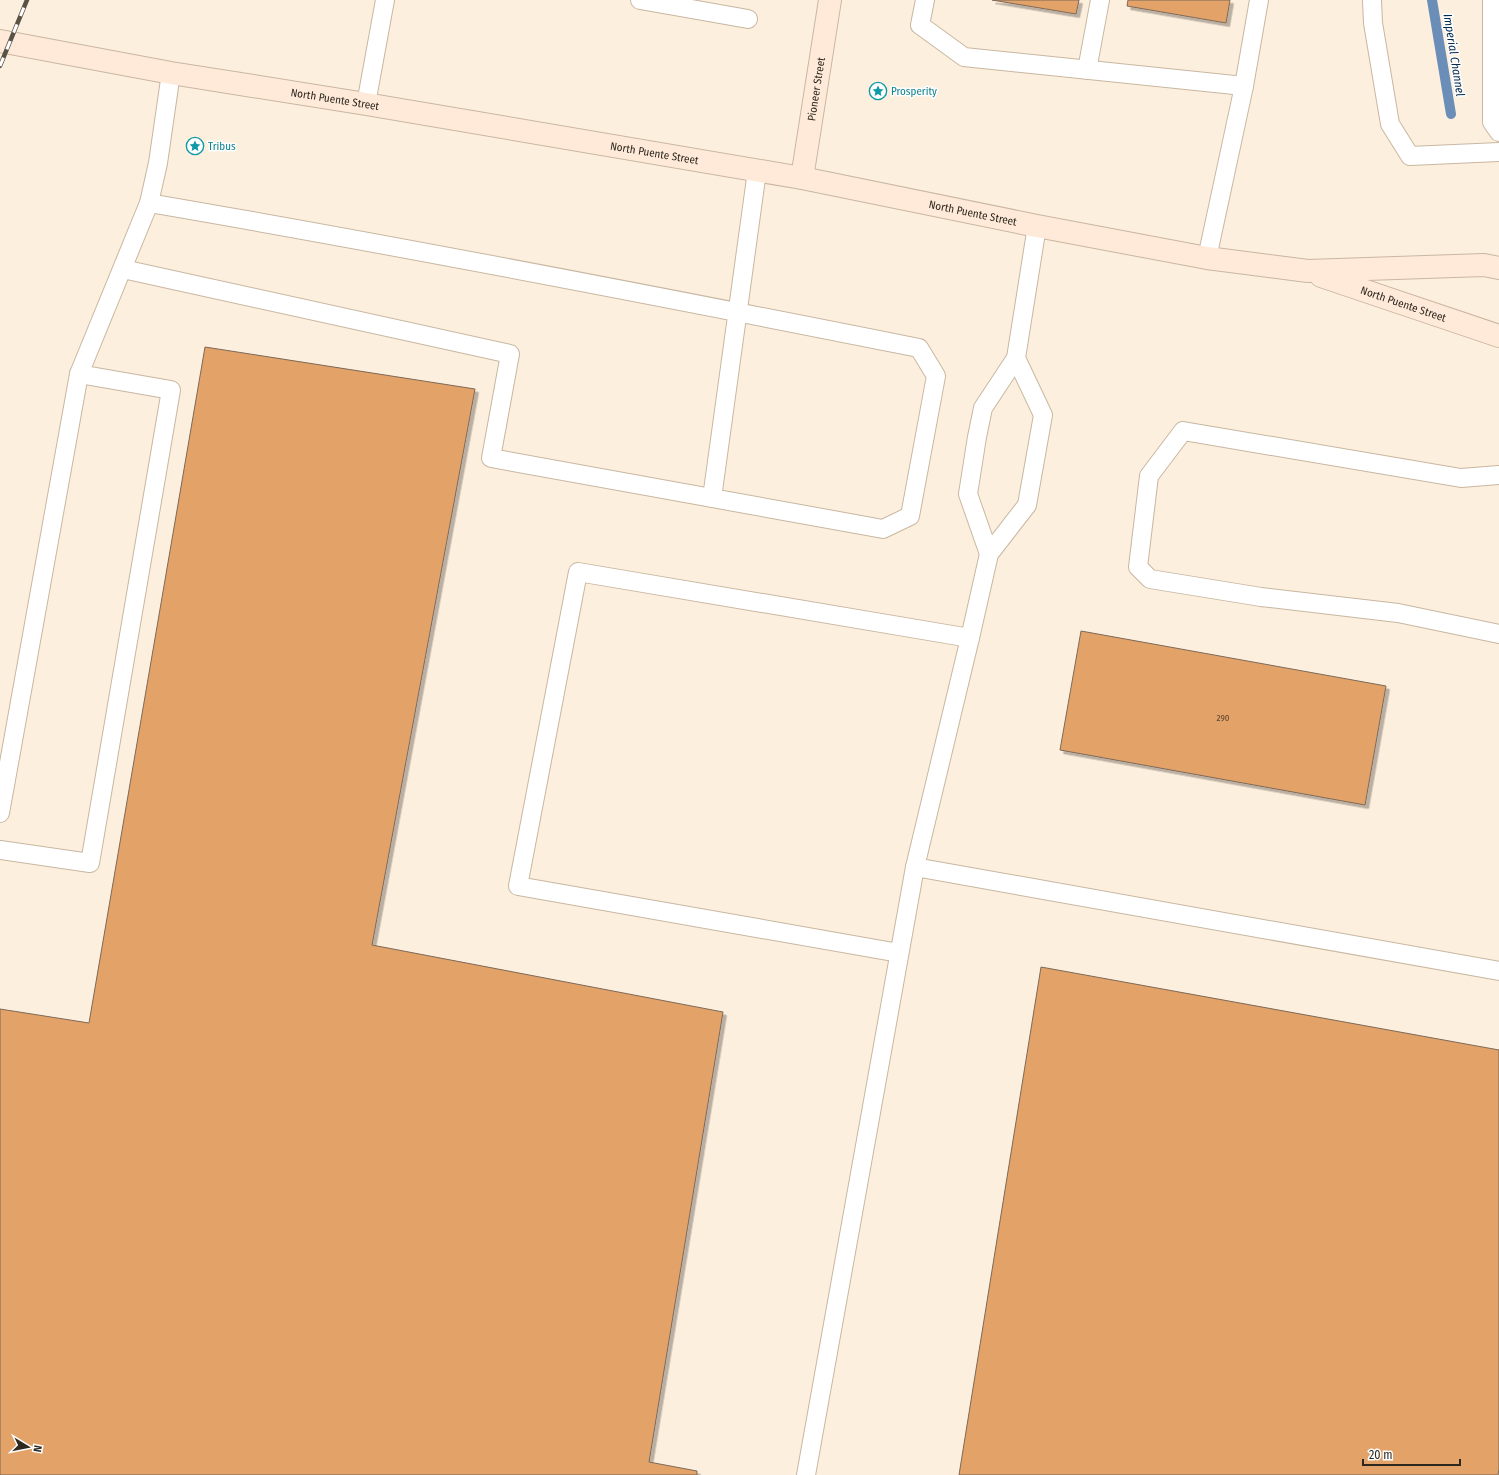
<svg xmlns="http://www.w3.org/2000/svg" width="1499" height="1475" viewBox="0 0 1499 1475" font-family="'Fira Sans Condensed',sans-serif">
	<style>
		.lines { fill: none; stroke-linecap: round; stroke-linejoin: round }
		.stream { stroke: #6a8eb7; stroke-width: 10 }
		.building { fill: #e2a268; stroke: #7d6958; filter: url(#shadow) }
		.lane-casing { stroke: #c8b7a1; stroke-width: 20 }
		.secondary-casing { stroke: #c8b7a1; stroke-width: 24 }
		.lane { stroke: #fff; stroke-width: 18 }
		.secondary { stroke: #ffe9d9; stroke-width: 22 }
		.rail-casing { stroke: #595247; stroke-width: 4.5 }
		.rail { stroke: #fefefe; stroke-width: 3; stroke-dasharray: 9; stroke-linecap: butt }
		.labels { text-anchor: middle; stroke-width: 3; stroke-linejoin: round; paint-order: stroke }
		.number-label { font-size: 9px; fill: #5b4631 }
		.street-label { font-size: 11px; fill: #2e281f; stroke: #fefefe }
		.culture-label { font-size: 11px; fill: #0d838f; stroke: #fefefe; text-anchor: start }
		.water-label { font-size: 12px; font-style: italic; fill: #032a50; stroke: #fefefe }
	</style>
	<defs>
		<filter id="shadow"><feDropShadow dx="3.5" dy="3.5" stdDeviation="0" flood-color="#0004"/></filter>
	</defs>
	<rect width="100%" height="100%" fill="#fdefdd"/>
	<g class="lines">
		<!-- stream -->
		<polyline class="stream" points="1432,0 1451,114"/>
	</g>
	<!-- building -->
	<g class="building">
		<polygon points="992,0 1079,0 1076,14"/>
		<polygon points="1128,0 1230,0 1226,23 1127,6"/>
		<polygon points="205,347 475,389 372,945 723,1012 649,1462 697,1471 697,1475 0,1475 0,1009 89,1023"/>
		<polygon points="1081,631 1386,686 1365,805 1060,750"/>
		<polygon points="1041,967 1499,1050 1499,1469 1498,1475 959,1475"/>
	</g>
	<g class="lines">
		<defs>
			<g id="lane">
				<polyline points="640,0 748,19"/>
				<polyline points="925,0 920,25 964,57 1244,86"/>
				<polyline points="1372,0 1373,23 1390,124 1410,156 1499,152"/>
				<polyline points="1492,0 1492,122 1499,132"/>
				<polyline points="1087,70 1100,0"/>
				<path d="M171 73 158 163 149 203C406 247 663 297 919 348L936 376 910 516 883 529 712 498 757 171"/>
				<polyline points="366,104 385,0"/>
				<polyline points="1207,258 1244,86 1259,0"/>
				<polyline points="123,269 510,354 491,458 712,498"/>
				<polyline points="1499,475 1461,478 1183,431 1149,476 1138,567 1150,579 1261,597 1398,613 1499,634"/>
				<polyline points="989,554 968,494 977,437 983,408 1016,358"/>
				<polyline points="0,813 79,374 149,203"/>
				<polyline points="0,850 90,863 171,390 79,374"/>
				<polyline points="915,867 1499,971"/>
				<polyline points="899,953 518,886 578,572 970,638"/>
				<polyline points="806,1475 915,867 970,638 989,554 1027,505 1043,415 1016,358 1037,226"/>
			</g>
			<g id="secondary">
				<path id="s1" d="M0 41 171 73 366 104 802 178 1037 226 1207 258 1308 271 1484 265 1499 268"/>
				<path id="s2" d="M802 178 830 0"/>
				<path id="s3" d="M1321 276 1499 336"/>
			</g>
		</defs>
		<!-- lane casing -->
		<use href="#lane" class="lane-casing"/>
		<!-- secondary casing -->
		<use href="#secondary" class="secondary-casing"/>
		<!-- lane -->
		<use href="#lane" class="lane"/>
		<!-- secondary -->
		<use href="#secondary" class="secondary"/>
		<defs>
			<polyline id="rail" points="0,66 27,0"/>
		</defs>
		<!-- rail casing -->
		<use href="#rail" class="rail-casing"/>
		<!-- rail -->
		<use href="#rail" class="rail"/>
	</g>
	<!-- icons -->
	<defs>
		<symbol id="sight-ring" viewBox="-11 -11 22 22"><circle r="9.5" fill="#fefefe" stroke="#0f9aa8" stroke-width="1.5"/><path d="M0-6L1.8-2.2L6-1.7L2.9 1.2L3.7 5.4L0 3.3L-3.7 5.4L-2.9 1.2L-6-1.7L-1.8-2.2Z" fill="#0f9aa8"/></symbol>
	</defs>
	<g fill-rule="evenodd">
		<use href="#sight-ring" x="868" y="81" width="20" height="20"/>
		<use href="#sight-ring" x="185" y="136" width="20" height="20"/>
	</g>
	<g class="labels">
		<!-- number labels -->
		<g class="number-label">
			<text x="1223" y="721">290</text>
		</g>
		<!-- street labels -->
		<g class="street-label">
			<text dy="4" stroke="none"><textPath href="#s2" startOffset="90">Pioneer Street</textPath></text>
			<text dy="4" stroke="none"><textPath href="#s1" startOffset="340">North Puente Street</textPath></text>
			<text dy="4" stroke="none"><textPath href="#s1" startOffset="664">North Puente Street</textPath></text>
			<text dy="4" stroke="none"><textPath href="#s1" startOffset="988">North Puente Street</textPath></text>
			<text dy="4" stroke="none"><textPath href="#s3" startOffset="87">North Puente Street</textPath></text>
		</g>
		<!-- culture labels -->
		<g class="culture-label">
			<text x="891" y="95">Prosperity</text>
			<text x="208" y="150">Tribus</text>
		</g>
		<!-- water labels -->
		<g class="water-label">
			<text transform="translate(1454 55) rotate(81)" y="4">Imperial Channel</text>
		</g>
	</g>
	<!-- north arrow -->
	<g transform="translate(28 1447) rotate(100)" stroke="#fefefe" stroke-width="3" paint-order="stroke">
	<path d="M0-3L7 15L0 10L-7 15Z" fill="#2e281f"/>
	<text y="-6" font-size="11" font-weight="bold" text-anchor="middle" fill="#2e281f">N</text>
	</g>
	<!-- scale -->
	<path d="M1363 1459v6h97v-6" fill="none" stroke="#2e281f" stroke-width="2"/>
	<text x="1369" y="1459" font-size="12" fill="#2e281f" stroke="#fefefe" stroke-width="3" paint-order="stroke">20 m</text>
</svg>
